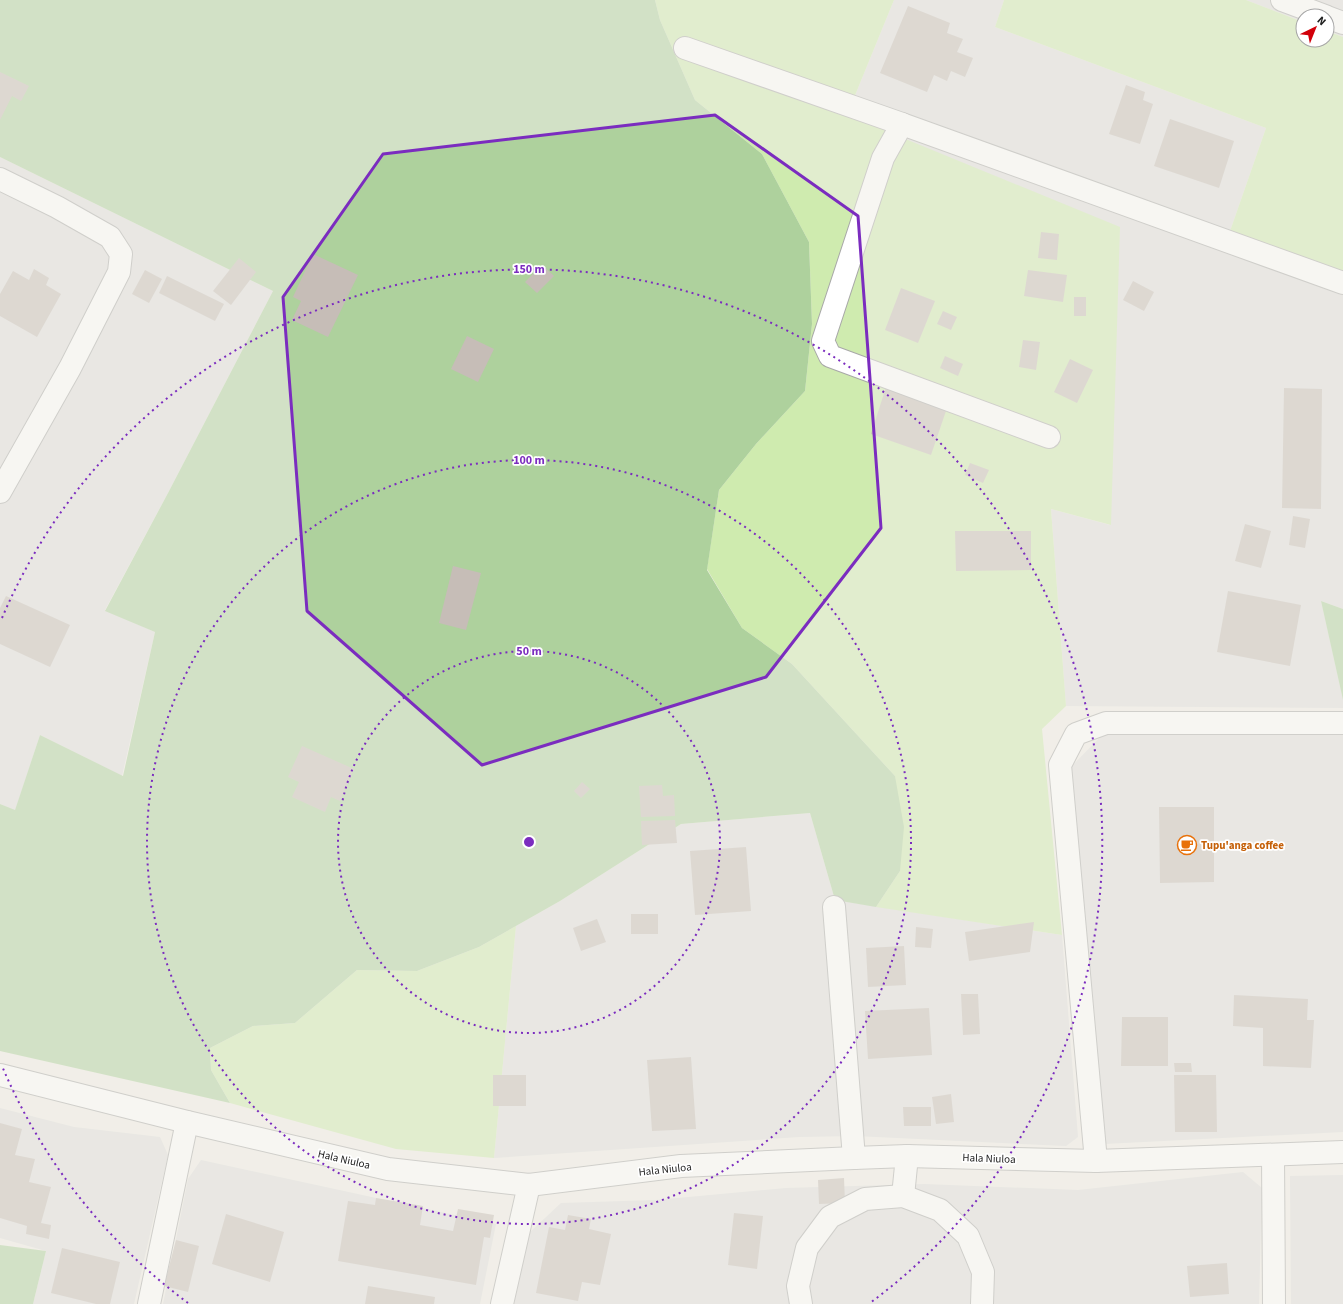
<svg xmlns="http://www.w3.org/2000/svg" width="1343" height="1304" viewBox="0 0 1343 1304" font-family="'Source Sans 3',sans-serif">
	<style>
		.residential { fill: #dfdede }
		.grass { fill: #cfebaf }
		.forest { fill: #aed19d }
		.building { fill: #c6bdb7 }
		.lines { fill: none; stroke-linecap: round; stroke-linejoin: round }
		.minor-casing { stroke: #a8a8a8; stroke-width: 24 }
		.minor { stroke: #fff; stroke-width: 22 }
		.marked { fill: none; stroke: #7b2cbf; stroke-width: 3; stroke-linejoin: round }
		.ring { fill: none; stroke: #7b2cbf; stroke-width: 2; stroke-dasharray: 2 4 }
		.labels { text-anchor: middle; stroke-width: 3.5; stroke-linejoin: round; paint-order: stroke }
		.food-label { font-size: 11px; font-weight: bold; fill: #c56008; stroke: #fff; text-anchor: start }
		.street-label { font-size: 11px; fill: #212121; stroke: #fff }
		.centre { fill: #7b2cbf; stroke: #fff; stroke-width: 2 }
		.ring-label { font-size: 12px; text-anchor: middle; font-weight: bold; fill: #7b2cbf; stroke: #fff; stroke-width: 3.5; stroke-linejoin: round; paint-order: stroke }
	</style>
	<rect width="100%" height="100%" fill="#f1eee8"/>
	<!-- residential -->
	<g class="residential">
		<polygon points="894,0 1004,0 995,27 1266,128 1229,234 1343,276 1343,609 1321,601 1343,700 1343,708 1066,706 1051,509 1110,525 847,115"/>
		<polygon points="1246,0 1343,0 1343,37 1327,31 1327,16 1303,16 1303,22"/>
		<polygon points="0,157 273,291 168,493 105,610 155,632 122,776 40,735 15,811 0,804"/>
		<polygon points="1107,730 1343,734 1343,1132 1104,1144 1094,1009 1080,891 1071,767"/>
		<polygon points="810,813 835,900 1062,935 1078,1137 1066,1146 855,1136 799,1137 494,1158 516,926 560,901 681,824"/>
		<polygon points="0,1108 74,1127 160,1137 168,1155 134,1304 33,1304 46,1251 0,1238"/>
		<polygon points="201,1160 496,1224 480,1304 163,1304 188,1179"/>
		<polygon points="1243,1172 1262,1188 1259,1304 514,1304 530,1232 561,1203 656,1200 786,1188 924,1184 1078,1190"/>
		<polygon points="1343,1175 1343,1304 1291,1304 1290,1176"/>
	</g>
	<!-- grass -->
	<g class="grass">
		<polygon points="655,0 894,0 847,115 1120,227 1111,525 1051,509 1066,706 1042,729 1062,935 876,907 900,871 895,776 792,664 742,628 707,569 719,490 756,444 805,391 812,324 809,242 762,154 695,100 660,20"/>
		<polygon points="1004,0 1246,0 1303,22 1303,40 1327,40 1327,31 1343,37 1343,276 1229,234 1266,128 995,27"/>
		<polygon points="516,926 494,1158 396,1149 230,1103 211,1070 210,1048 253,1026 295,1023 357,970 417,971 479,947"/>
	</g>
	<!-- forest -->
	<g class="forest">
		<polygon points="0,0 655,0 660,20 695,100 762,154 809,242 812,324 805,391 756,444 719,490 707,570 742,628 792,664 895,776 904,827 900,871 876,907 835,900 810,813 681,824 560,901 479,947 417,971 357,970 295,1023 253,1026 210,1048 211,1070 230,1103 0,1051 0,804 15,810 40,735 123,776 155,632 105,611 168,493 273,291 0,157"/>
		<polygon points="1321,601 1343,609 1343,700"/>
		<polygon points="0,1245 46,1251 33,1304 0,1304"/>
	</g>
	<!-- building -->
	<g class="building">
		<polygon points="908,6 950,23 947,33 963,39 957,52 973,58 965,77 951,71 947,81 934,75 927,92 880,73"/>
		<polygon points="0,72 29,86 21,101 12,96 0,120"/>
		<polygon points="1126,85 1145,92 1143,100 1153,104 1140,144 1109,134"/>
		<polygon points="1170,119 1234,141 1219,188 1154,166"/>
		<polygon points="1041,232 1059,234 1057,260 1038,258"/>
		<polygon points="313,254 358,275 328,337 292,320 301,301 293,297"/>
		<polygon points="239,258 256,272 231,305 213,291"/>
		<polygon points="542,265 554,276 537,293 525,282"/>
		<polygon points="34,269 49,278 46,285 61,294 37,337 0,316 0,294 13,271 29,280"/>
		<polygon points="145,270 162,279 149,303 132,294"/>
		<polygon points="1028,270 1067,275 1063,302 1024,296"/>
		<polygon points="167,276 224,304 215,321 159,293"/>
		<polygon points="1133,281 1154,292 1144,311 1123,300"/>
		<polygon points="901,288 935,301 918,343 885,330"/>
		<rect x="1074" y="297" width="12" height="19"/>
		<polygon points="943,311 957,317 951,330 937,324"/>
		<polygon points="467,336 494,349 478,382 451,369"/>
		<polygon points="1023,340 1040,342 1036,370 1019,367"/>
		<polygon points="945,356 963,364 958,376 940,368"/>
		<polygon points="1070,359 1093,370 1077,403 1054,392"/>
		<polygon points="886,387 947,408 931,455 871,434"/>
		<polygon points="1284,388 1322,389 1321,509 1282,508"/>
		<polygon points="970,463 989,470 983,483 965,475"/>
		<polygon points="1293,516 1310,519 1305,548 1289,545"/>
		<polygon points="1245,524 1271,531 1261,568 1235,561"/>
		<polygon points="955,531 1031,531 1031,570 956,571"/>
		<polygon points="453,566 481,573 466,630 439,623"/>
		<polygon points="1228,591 1301,605 1290,666 1217,652"/>
		<polygon points="6,596 70,625 50,667 0,644 0,608"/>
		<polygon points="302,746 354,769 340,801 331,797 325,812 292,797 299,782 288,777"/>
		<polygon points="582,782 590,789 581,798 574,791"/>
		<polygon points="662,785 663,796 674,795 675,816 641,817 639,786"/>
		<polygon points="1159,807 1214,807 1214,882 1160,883"/>
		<polygon points="675,820 677,843 642,845 641,821"/>
		<polygon points="746,847 751,911 695,915 690,851"/>
		<rect x="631" y="914" width="27" height="20"/>
		<polygon points="597,919 606,942 581,951 573,928"/>
		<polygon points="1034,922 1030,952 969,961 965,932"/>
		<polygon points="916,927 933,929 931,948 915,947"/>
		<polygon points="904,946 906,985 868,987 866,948"/>
		<polygon points="961,994 978,994 980,1034 963,1035"/>
		<polygon points="1234,995 1308,999 1307,1020 1314,1020 1311,1068 1263,1066 1263,1028 1233,1026"/>
		<polygon points="929,1008 932,1055 868,1059 865,1011"/>
		<polygon points="1122,1017 1168,1017 1168,1066 1121,1066"/>
		<polygon points="691,1057 696,1129 652,1131 647,1060"/>
		<polygon points="1174,1063 1191,1063 1192,1072 1175,1072"/>
		<rect x="493" y="1075" width="33" height="31"/>
		<polygon points="1174,1075 1216,1075 1217,1132 1175,1132"/>
		<polygon points="951,1094 954,1122 936,1124 932,1097"/>
		<polygon points="903,1107 931,1107 931,1126 904,1126"/>
		<polygon points="0,1123 22,1129 15,1155 35,1159 29,1182 51,1187 41,1223 51,1225 49,1239 26,1234 27,1226 0,1218"/>
		<polygon points="844,1178 845,1203 819,1204 818,1180"/>
		<polygon points="376,1198 423,1206 420,1225 453,1231 458,1209 494,1215 490,1238 484,1237 476,1285 338,1261 348,1201 375,1205"/>
		<polygon points="734,1213 763,1216 757,1269 728,1265"/>
		<polygon points="226,1214 284,1232 270,1282 212,1264"/>
		<polygon points="568,1215 591,1219 589,1229 611,1234 600,1285 582,1282 578,1301 536,1293 549,1227 565,1230"/>
		<polygon points="176,1240 199,1246 188,1292 164,1286"/>
		<polygon points="62,1248 120,1262 110,1304 96,1304 51,1293"/>
		<polygon points="1227,1263 1229,1294 1190,1297 1187,1266"/>
		<polygon points="368,1286 435,1297 434,1304 365,1304"/>
	</g>
	<g class="lines">
		<defs>
			<g id="minor">
				<polyline points="1282,0 1325,16"/>
				<polyline points="1327,17 1343,23"/>
				<polyline points="685,48 902,124"/>
				<polyline points="0,179 57,207 110,237 121,254 119,272 70,368 0,492"/>
				<polyline points="1049,437 830,356 823,341 883,158 902,124 1343,283"/>
				<polyline points="834,907 854,1158"/>
				<polyline points="0,1075 187,1122 388,1169 529,1185 681,1166 854,1158 907,1156 1096,1161 1343,1152"/>
				<polyline points="1273,1155 1274,1304"/>
				<polyline points="1096,1161 1060,765 1076,734 1106,723 1343,723"/>
				<polyline points="903,1196 907,1156"/>
				<polyline points="149,1304 187,1122"/>
				<polyline points="502,1304 529,1185"/>
				<polyline points="801,1304 798,1286 807,1248 830,1217 865,1199 903,1196 940,1210 968,1236 983,1272 982,1304"/>
			</g>
		</defs>
		<!-- minor casing -->
		<use href="#minor" class="minor-casing"/>
		<!-- minor -->
		<use href="#minor" class="minor"/>
	</g>
	<!-- marked area -->
	<path d="M0 0H1343V1304H0ZM715 115 858 216 881 528 766 677 482 765 307 611 283 297 383 154Z" fill="#f1eee8" fill-opacity=".55" fill-rule="evenodd"/>
	<path class="marked" d="M715 115 858 216 881 528 766 677 482 765 307 611 283 297 383 154Z"/>
	<!-- distance rings -->
	<g class="ring">
		<circle cx="529" cy="842" r="191"/>
		<circle cx="529" cy="842" r="382"/>
		<path d="M188 1303A573 573 0 0 1 2 1066M2 618A573 573 0 1 1 870 1303"/>
	</g>
	<!-- icons -->
	<defs>
		<symbol id="cafe-ring" viewBox="-11 -11 22 22"><circle r="9.5" fill="#fff" stroke="#e8710a" stroke-width="1.5"/><path d="M-5.5-4.5H6V0H3Q3 3.5 0 3.5H-2.5Q-5.5 3.5-5.5 0ZM3-3.2v2h1.7v-2ZM-6 4.5H4V6H-6Z" fill="#e8710a"/></symbol>
	</defs>
	<g fill-rule="evenodd">
		<use href="#cafe-ring" x="1176" y="834" width="22" height="22"/>
	</g>
	<g class="labels">
		<!-- food labels -->
		<g class="food-label">
			<text x="1201" y="849">Tupu'anga coffee</text>
		</g>
		<!-- street labels -->
		<g class="street-label">
			<text transform="translate(989 1158) rotate(2)" y="4">Hala Niuloa</text>
			<text transform="translate(344 1159) rotate(13)" y="4">Hala Niuloa</text>
			<text transform="translate(665 1169) rotate(-6)" y="4">Hala Niuloa</text>
		</g>
	</g>
	<circle cx="529" cy="842" r="6" class="centre"/>
	<g class="ring-label">
		<text x="529" y="273">150 m</text>
		<text x="529" y="464">100 m</text>
		<text x="529" y="655">50 m</text>
	</g>
	<!-- north arrow -->
	<g transform="translate(1315 28) rotate(43)"><circle r="19" fill="#ffffff" stroke="#a6a6a6"/>
	<path d="M0-3L7 15L0 10L-7 15Z" fill="#d2000a"/>
	<text y="-6" font-size="11" font-weight="bold" text-anchor="middle" fill="#212121">N</text>
	</g>
</svg>
